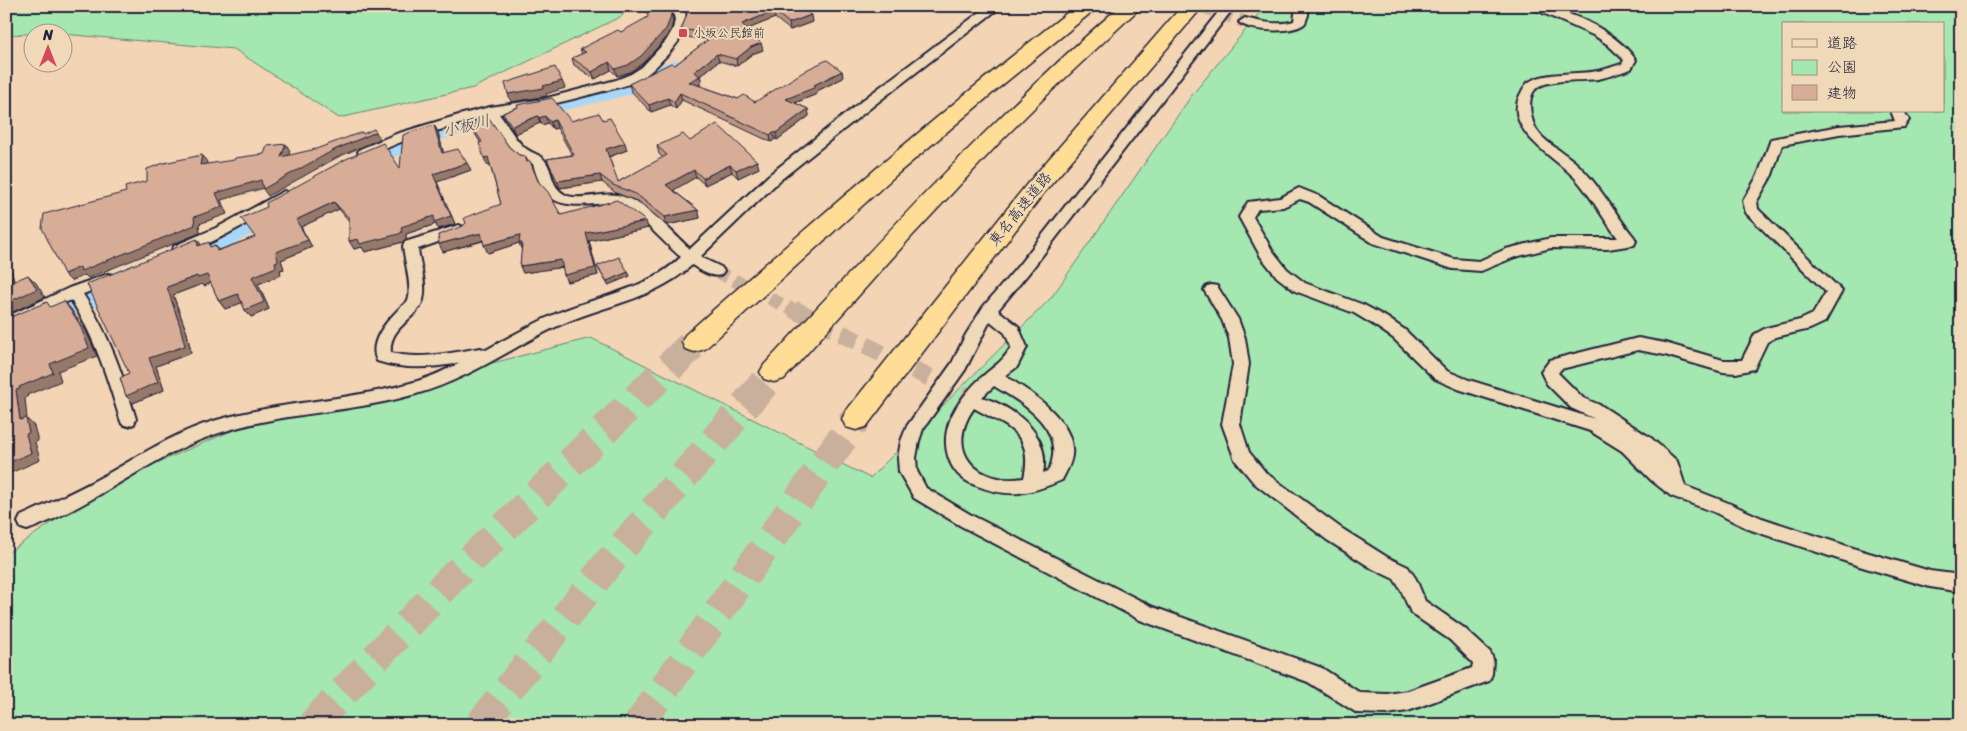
<svg xmlns="http://www.w3.org/2000/svg" width="1967" height="731" viewBox="0 0 1967 731" font-family="Sriracha,'Klee One',sans-serif">
	<style>
		.green { fill: #a5e7b0; stroke: #648476; fill-rule: evenodd }
		.lines { fill: none; stroke-linecap: round; stroke-linejoin: round }
		.river { fill: #abd7f7; fill-rule: evenodd }
		.minor-tunnel-far1 { stroke: #c9b09c; stroke-width: 13; stroke-dasharray: 13 7; stroke-linecap: butt }
		.minor-tunnel { stroke: #c9b09c; stroke-width: 18; stroke-dasharray: 18 9; stroke-linecap: butt }
		.motorway-tunnel { stroke: #c9b09c; stroke-width: 31; stroke-dasharray: 31 15; stroke-linecap: butt }
		.minor-casing { stroke: #22223b; stroke-width: 4 }
		.motorway-casing { stroke: #22223b; stroke-width: 3 }
		.minor { fill: #f0d9b8; fill-rule: evenodd }
		.motorway { fill: #ffdd96; fill-rule: evenodd }
		.wall { fill: #b99582; stroke: #22223b }
		.shaded-wall { fill: #96796a; stroke: #22223b }
		.building { fill: #d7ad97; stroke: #22223b }
		.poi-dot { fill: #d1495b; stroke: #f0d9b8; stroke-width: 2 }
		.labels { text-anchor: middle; stroke-width: 4; stroke-linejoin: round; paint-order: stroke }
		.far-poi-label { font-size: 12px; fill: #22223b; stroke: #f0d9b8; text-anchor: start }
		.street-label { font-size: 15px; fill: #22223b; stroke: #f0d9b8 }
		.water-label { font-size: 16px; font-style: italic; fill: #3d4661; stroke: #f0d9b8 }
	</style>
	<rect width="100%" height="100%" fill="#f3d4b4"/>
	<filter id="ink" filterUnits="userSpaceOnUse"><feTurbulence type="fractalNoise" baseFrequency=".02" numOctaves="2"/><feDisplacementMap in="SourceGraphic" scale="10" xChannelSelector="R" yChannelSelector="G"/><feConvolveMatrix kernelMatrix="1 2 1 2 8 2 1 2 1" color-interpolation-filters="sRGB"/></filter>
	<g filter="url(#ink)">
		<!-- green -->
		<g class="green">
			<polygon points="6,6 628,6 622,16 473,88 339,118 234,49 63,34 62,32 6,35"/>
			<path d="M1265 6H1961V725H6V554L108 484 240 427 591 338 870 478 1051 298 1192 95ZM1783 24H1943V111H1783Z"/>
		</g>
		<g class="lines">
			<!-- river -->
			<g class="river">
				<polygon points="675,60 684,62 688,68 684,74 629,95 450,137 396,156 355,179 345,181 335,179 330,172 335,165 376,144 431,124 611,83"/>
				<polygon points="261,206 272,209 276,216 272,223 197,264 6,343 6,317 58,294 175,248 250,209"/>
			</g>
			<!-- minor-tunnel-far1 -->
			<g class="minor-tunnel-far1">
				<polyline points="1201,6 1245,22"/>
				<polyline points="716,271 795,311"/>
			</g>
			<!-- minor-tunnel -->
			<polyline class="minor-tunnel" points="793,309 980,403"/>
			<!-- motorway-tunnel -->
			<g class="motorway-tunnel">
				<polyline points="312,725 449,581 695,342"/>
				<polyline points="480,725 606,566 774,372"/>
				<polyline points="638,725 856,419"/>
			</g>
			<defs>
				<g id="minor">
					<path d="M672 6H684C689 28 682 38 668 54 659 63 651 73 640 79 626 87 610 89 596 93 563 102 532 109 499 114 507 124 514 138 524 147 531 154 540 153 546 162 553 173 551 186 564 194 575 202 603 192 617 195 646 201 669 230 690 249L769 175 868 96 988 6H1002L878 102 779 181 700 257 721 267 724 271 721 275C711 278 700 270 692 265 658 297 611 304 569 321 517 343 471 379 416 394 351 413 283 412 219 433 151 455 95 506 27 530L21 528 18 522 21 516C50 503 80 489 109 473 144 453 178 431 217 420 282 401 350 401 414 382 430 378 445 370 460 363 431 368 405 370 377 361 368 344 385 323 397 311 400 307 406 304 408 300 413 290 404 258 403 246L405 242 459 225 464 227 466 230 464 233 418 249C420 265 427 284 423 300 418 319 388 326 391 353 420 360 451 353 480 348L486 350C509 337 533 324 557 313 599 296 647 290 681 257 661 241 643 216 619 205 612 202 603 203 596 204 558 207 544 203 533 164L514 153 487 116 406 140 370 155H360L358 152 360 149 396 134 459 115 490 107 543 99 616 80 631 74 642 67 666 41 673 29 675 20Z"/>
					<path d="M1223 6H1235L1028 274 998 310 1018 326 1027 347 1017 367 1005 376C1030 391 1076 421 1072 455 1071 464 1066 472 1062 480 1030 494 1009 499 975 485 961 480 952 470 948 456 939 425 961 396 983 376 995 365 1003 362 1011 347L1005 333 990 321 965 370 923 429 919 441 916 458 917 471 926 488 973 516 1153 607 1322 668 1360 693 1387 694 1408 691 1472 668 1473 663 1450 640 1411 613 1401 590 1394 579 1373 569 1327 540 1254 483 1235 460 1222 424 1233 364 1229 338 1222 320 1204 290 1207 286 1212 285 1217 286 1238 319 1245 338 1249 364 1240 424 1249 452 1266 473 1341 528 1387 557 1408 567 1416 579 1425 601 1464 628 1490 652 1493 659 1492 674 1489 681 1408 711 1387 714 1357 713 1308 682 1140 620 961 526 914 498 899 472 898 458 901 441 907 426 952 363 965 336 983 307 1018 266ZM994 386C1024 404 1067 429 1049 470L1043 473C1051 434 1015 408 982 397ZM974 408C1008 427 1034 433 1024 478 976 486 944 450 974 408Z"/>
					<path d="M1296 6H1308V15L1305 23C1295 34 1249 32 1239 22L1245 18C1261 22 1278 26 1294 21Z"/>
					<path d="M1527 6C1564 6 1615 30 1636 60L1631 69C1621 72 1609 77 1598 79 1583 81 1550 79 1538 87 1526 95 1530 116 1535 127 1542 142 1563 151 1575 162 1597 181 1615 214 1634 237L1636 241 1634 245 1608 249 1551 248 1515 257 1481 271 1453 269 1373 243 1309 202 1300 199 1283 207 1258 209 1253 217 1272 250 1287 269 1305 283 1364 305 1386 317 1405 330 1447 371 1469 380 1595 419 1571 408 1547 384 1541 372 1550 360 1638 338 1665 343 1723 360H1742L1755 334 1766 328 1800 320 1813 314 1826 292 1746 213 1743 201 1758 175 1771 139 1839 126 1895 121 1891 111H1904L1909 120 1904 127 1839 134 1782 145 1772 175 1757 201 1758 209 1842 291 1825 322 1810 329 1776 337 1767 342 1754 369 1736 373 1723 372 1665 355 1638 350 1561 369 1558 373 1583 398 1602 406 1651 438 1677 461 1685 486 1726 502 1762 518 1859 550 1930 571 1961 575V592L1930 587 1859 566 1751 530 1714 512 1671 496 1652 481 1622 451 1590 431 1458 389 1435 379 1393 338 1374 325 1354 313 1295 291 1277 277 1261 257 1239 217 1248 202 1280 198 1299 188 1319 196 1383 237 1454 259 1479 261 1506 249 1551 238H1618C1603 219 1592 197 1576 179 1557 158 1505 132 1519 97 1522 92 1524 85 1529 82 1546 71 1578 75 1597 71 1605 70 1614 66 1622 64L1624 60 1607 44 1595 36Z"/>
					<path d="M284 191 289 193 291 196 289 199C270 210 191 258 174 254L172 250 174 246 218 227Z"/>
					<path d="M108 274 113 275 116 279 113 283 83 294C110 336 122 373 136 419L134 424 128 426 122 424 120 419C107 377 95 337 71 300L6 330V317L69 288Z"/>
				</g>
				<g id="motorway">
					<path d="M1076 6H1099L995 91 896 175 705 349 695 352 685 349 682 342 685 335C813 222 941 110 1076 6Z"/>
					<path d="M1120 6H1142L1045 97 1000 142 912 236 784 379 774 382 764 379 760 372 764 365C879 241 993 117 1120 6Z"/>
					<polygon points="1182,6 1203,6 1043,194 866,427 856,430 846,427 842,419 846,411 1027,184"/>
				</g>
			</defs>
			<!-- minor casing -->
			<use href="#minor" class="minor-casing"/>
			<!-- motorway casing -->
			<use href="#motorway" class="motorway-casing"/>
			<!-- minor -->
			<use href="#minor" class="minor"/>
			<!-- motorway -->
			<use href="#motorway" class="motorway"/>
		</g>
		<!-- wall -->
		<g class="wall">
			<polygon points="685,6 798,6 812,22 790,30 775,18 747,29 763,50 752,54 737,66 719,61 700,76 702,83 698,85 738,99 755,102 842,71 843,78 817,91 817,94 795,103 808,109 809,116 777,140 775,139 771,142 682,100 676,109 670,105 651,112 631,91 629,84 675,65 709,39 683,37 681,30 687,15"/>
			<polygon points="673,22 671,29 668,36 643,63 630,72 617,76 611,70 595,79 574,65 572,58 582,54 580,49 621,32"/>
			<polygon points="518,107 571,121 603,120 627,150 609,157 618,182 663,158 659,154 657,146 690,141 759,168 738,178 732,172 705,185 696,177 673,190 698,210 700,218 667,225 639,202 616,193 602,182 560,188 547,159 572,155 557,128 553,129 548,123 542,125 540,123 515,134 506,120 503,113"/>
			<polygon points="434,125 438,132 443,153 471,170 437,182 455,224 438,229 436,224 406,234 406,240 403,242 365,252 362,247 354,249 349,221 339,209 301,227 312,247 281,260 284,269 280,270 281,275 258,284 269,309 251,317 245,310 242,302 225,309 219,301 211,283 204,286 202,284 173,295 187,333 191,353 156,366 164,390 133,403 129,373 197,239 201,245 212,247 215,245 219,250 255,237 400,168"/>
			<polygon points="471,125 509,147 519,155 525,156 538,181 561,215 648,228 589,241 598,275 567,282 564,275 563,267 523,273 520,266 522,250 519,243 488,253 483,241 443,252 463,226 501,204 490,165 487,165 480,142 474,132"/>
			<polygon points="597,266 628,272 630,276 608,285 599,270"/>
		</g>
		<!-- shaded-wall -->
		<g class="shaded-wall">
			<polygon points="670,6 673,22 671,29 668,36 643,63 630,72 617,76 615,69"/>
			<polygon points="774,11 775,18 743,31 742,24"/>
			<polygon points="811,15 812,22 790,30 789,23"/>
			<polygon points="761,43 763,50 752,54 737,66 736,59 751,47"/>
			<polygon points="717,54 719,61 697,78 700,76 702,83 691,89 689,82 694,72"/>
			<polygon points="609,62 611,70 595,79 592,72"/>
			<polygon points="842,71 843,78 817,91 817,94 787,106 786,99"/>
			<polygon points="562,81 565,88 546,94 547,96 511,102 508,94"/>
			<polygon points="680,93 682,100 676,109 674,102"/>
			<polygon points="668,98 670,105 651,112 649,105"/>
			<polygon points="808,109 809,116 777,140 776,133"/>
			<polygon points="538,116 540,123 515,134 512,126"/>
			<polygon points="545,116 548,123 542,125 539,118"/>
			<polygon points="555,120 557,128 553,129 550,122"/>
			<polygon points="434,125 438,132 446,161 442,153"/>
			<polygon points="376,132 380,139 338,157 268,196 263,189 264,188 221,200 227,214 199,224 200,233 88,278 85,275 71,281 64,274 194,217 216,193 334,150"/>
			<polygon points="773,132 775,139 771,142 770,135"/>
			<polygon points="625,143 627,150 608,157 606,149"/>
			<polygon points="286,144 290,151 286,165 281,157"/>
			<polygon points="202,155 207,162 206,172 200,165"/>
			<polygon points="488,157 491,164 487,165 484,158"/>
			<polygon points="757,161 759,168 738,178 736,170"/>
			<polygon points="467,163 471,170 437,182 455,224 438,229 436,224 406,234 406,240 403,242 365,252 362,247 354,249 349,241 401,227 433,174"/>
			<polygon points="730,165 732,172 705,185 703,178"/>
			<polygon points="694,170 696,177 669,193 666,185"/>
			<polygon points="600,175 602,182 560,188 557,181"/>
			<polygon points="334,202 339,209 301,227 312,247 281,260 284,269 280,270 281,275 258,284 269,309 251,317 245,310 252,277 275,262 276,252 296,220"/>
			<polygon points="698,210 700,218 667,225 665,217"/>
			<polygon points="646,221 648,228 589,241 598,275 567,282 564,275 586,233"/>
			<polygon points="481,233 484,240 443,252 439,244"/>
			<polygon points="520,235 522,243 522,251 519,243 488,253 484,245"/>
			<polygon points="197,239 202,246 198,246"/>
			<polygon points="6,250 17,291 10,283 6,271"/>
			<polygon points="561,260 564,267 523,273 520,266"/>
			<polygon points="628,272 630,276 608,285 607,281"/>
			<polygon points="28,275 36,283 45,297 6,315 6,303"/>
			<polygon points="207,275 213,282 204,286 202,284 173,295 187,333 191,353 156,366 164,390 133,403 126,396 167,287 197,276"/>
			<polygon points="238,294 244,302 225,309 219,301"/>
			<polygon points="64,301 71,309 86,331 97,356 58,371 61,381 27,395 28,396 25,398 27,419 34,426 38,441 35,442 40,460 6,475 6,464 20,420 16,390 19,387"/>
		</g>
		<!-- building -->
		<g class="building">
			<polygon points="646,6 670,6 671,15 669,22 666,29 641,56 628,65 615,69 609,62 592,72 572,58 586,52 580,49 618,30 621,32 648,17"/>
			<polygon points="685,6 798,6 811,15 789,23 774,11 742,24 761,43 751,47 736,59 717,54 694,72 700,76 689,82 738,99 744,95 755,102 808,69 827,60 842,71 814,85 816,87 786,99 808,109 776,133 773,132 770,135 680,93 674,102 668,98 649,105 629,84 671,63 675,65 718,32 681,30 687,14"/>
			<polygon points="555,67 562,81 543,86 544,88 508,94 505,83"/>
			<polygon points="552,98 571,121 599,113 603,120 610,118 625,143 606,149 618,182 667,155 657,146 683,134 690,141 717,124 757,161 736,170 730,165 703,178 694,170 666,185 698,210 665,217 636,194 613,185 600,175 557,181 547,159 574,155 555,120 550,122 545,116 539,118 538,116 512,126 503,113 518,107 517,105"/>
			<polygon points="489,118 509,147 519,155 525,156 527,162 530,161 538,181 548,192 561,215 617,200 646,221 586,233 595,268 564,275 561,260 520,266 522,243 519,243 520,235 484,245 481,233 439,244 438,235 463,226 466,223 464,218 501,204 488,157 484,158 479,143 482,142 471,125"/>
			<polygon points="434,125 442,153 458,149 467,163 433,174 451,216 434,222 434,216 401,227 402,232 399,234 360,244 358,239 349,241 349,218 334,202 296,220 308,240 276,252 278,261 275,262 276,267 252,277 264,302 245,310 238,294 219,301 207,275 198,278 197,276 167,287 180,326 185,346 149,358 158,382 126,396 120,378 129,373 87,284 197,239 198,246 209,242 210,247 215,245 217,251 255,237 241,218 267,207 266,203 346,159 383,143 400,168 403,135 411,132"/>
			<polygon points="374,129 376,132 334,150 263,189 261,180 216,193 222,207 194,217 195,225 81,271 80,267 64,274 42,228 44,214 126,192 125,187 147,181 147,169 164,163 202,155 200,165 234,160 235,158 264,154 267,146 286,144 281,157 316,149 362,132 363,134"/>
			<polygon points="619,257 628,272 607,281 597,266"/>
			<polygon points="6,271 10,283 28,275 37,289 6,303"/>
			<polygon points="64,301 79,323 89,348 50,364 53,373 19,387 20,389 16,390 20,420 26,418 29,433 26,434 31,453 6,464 6,319 47,302 50,307"/>
		</g>
	</g>
	<!-- markers -->
	<rect class="poi-dot" x="678" y="28" width="10" height="10" rx="2.5"/>
	<g class="labels">
		<!-- far-poi labels -->
		<g class="far-poi-label">
			<text x="693" y="37">小坂公民館前</text>
		</g>
		<!-- street labels -->
		<g class="street-label">
			<text transform="translate(1020 209) rotate(-51)" y="5">東名高速道路</text>
		</g>
		<!-- water labels -->
		<g class="water-label">
			<text transform="translate(466 125) rotate(-14)" y="6">小板川</text>
		</g>
	</g>
	<!-- margin -->
	<rect width="1967" height="731" fill="none" stroke="#f0d9b8" stroke-width="25"/>
	<rect x="12" y="12" width="1942" height="706" fill="none" stroke="#22223b" stroke-width="2" filter="url(#ink)"/>
	<!-- legend -->
	<rect x="1782" y="22" width="162" height="90" fill="#f0d9b8" stroke="#9e9086"/>
	<rect x="1792" y="39" width="25" height="8" fill="#f0d9b8" stroke="#9e9086"/>
	<text x="1827" y="48" font-size="15" fill="#22223b">道路</text>
	<rect x="1792" y="60" width="25" height="15" fill="#a5e7b0" stroke="#9e9086"/>
	<text x="1827" y="72" font-size="15" fill="#22223b">公園</text>
	<rect x="1792" y="85" width="25" height="15" fill="#d7ad97" stroke="#9e9086"/>
	<text x="1827" y="98" font-size="15" fill="#22223b">建物</text>
	<!-- north arrow -->
	<g transform="translate(48 48)"><circle r="24" fill="#f0d9b8" stroke="#9e9086"/>
	<path d="M0-4L9 19L0 12L-9 19Z" fill="#d1495b"/>
	<text y="-8" font-size="14" font-weight="bold" text-anchor="middle" fill="#22223b">N</text>
	</g>
</svg>
